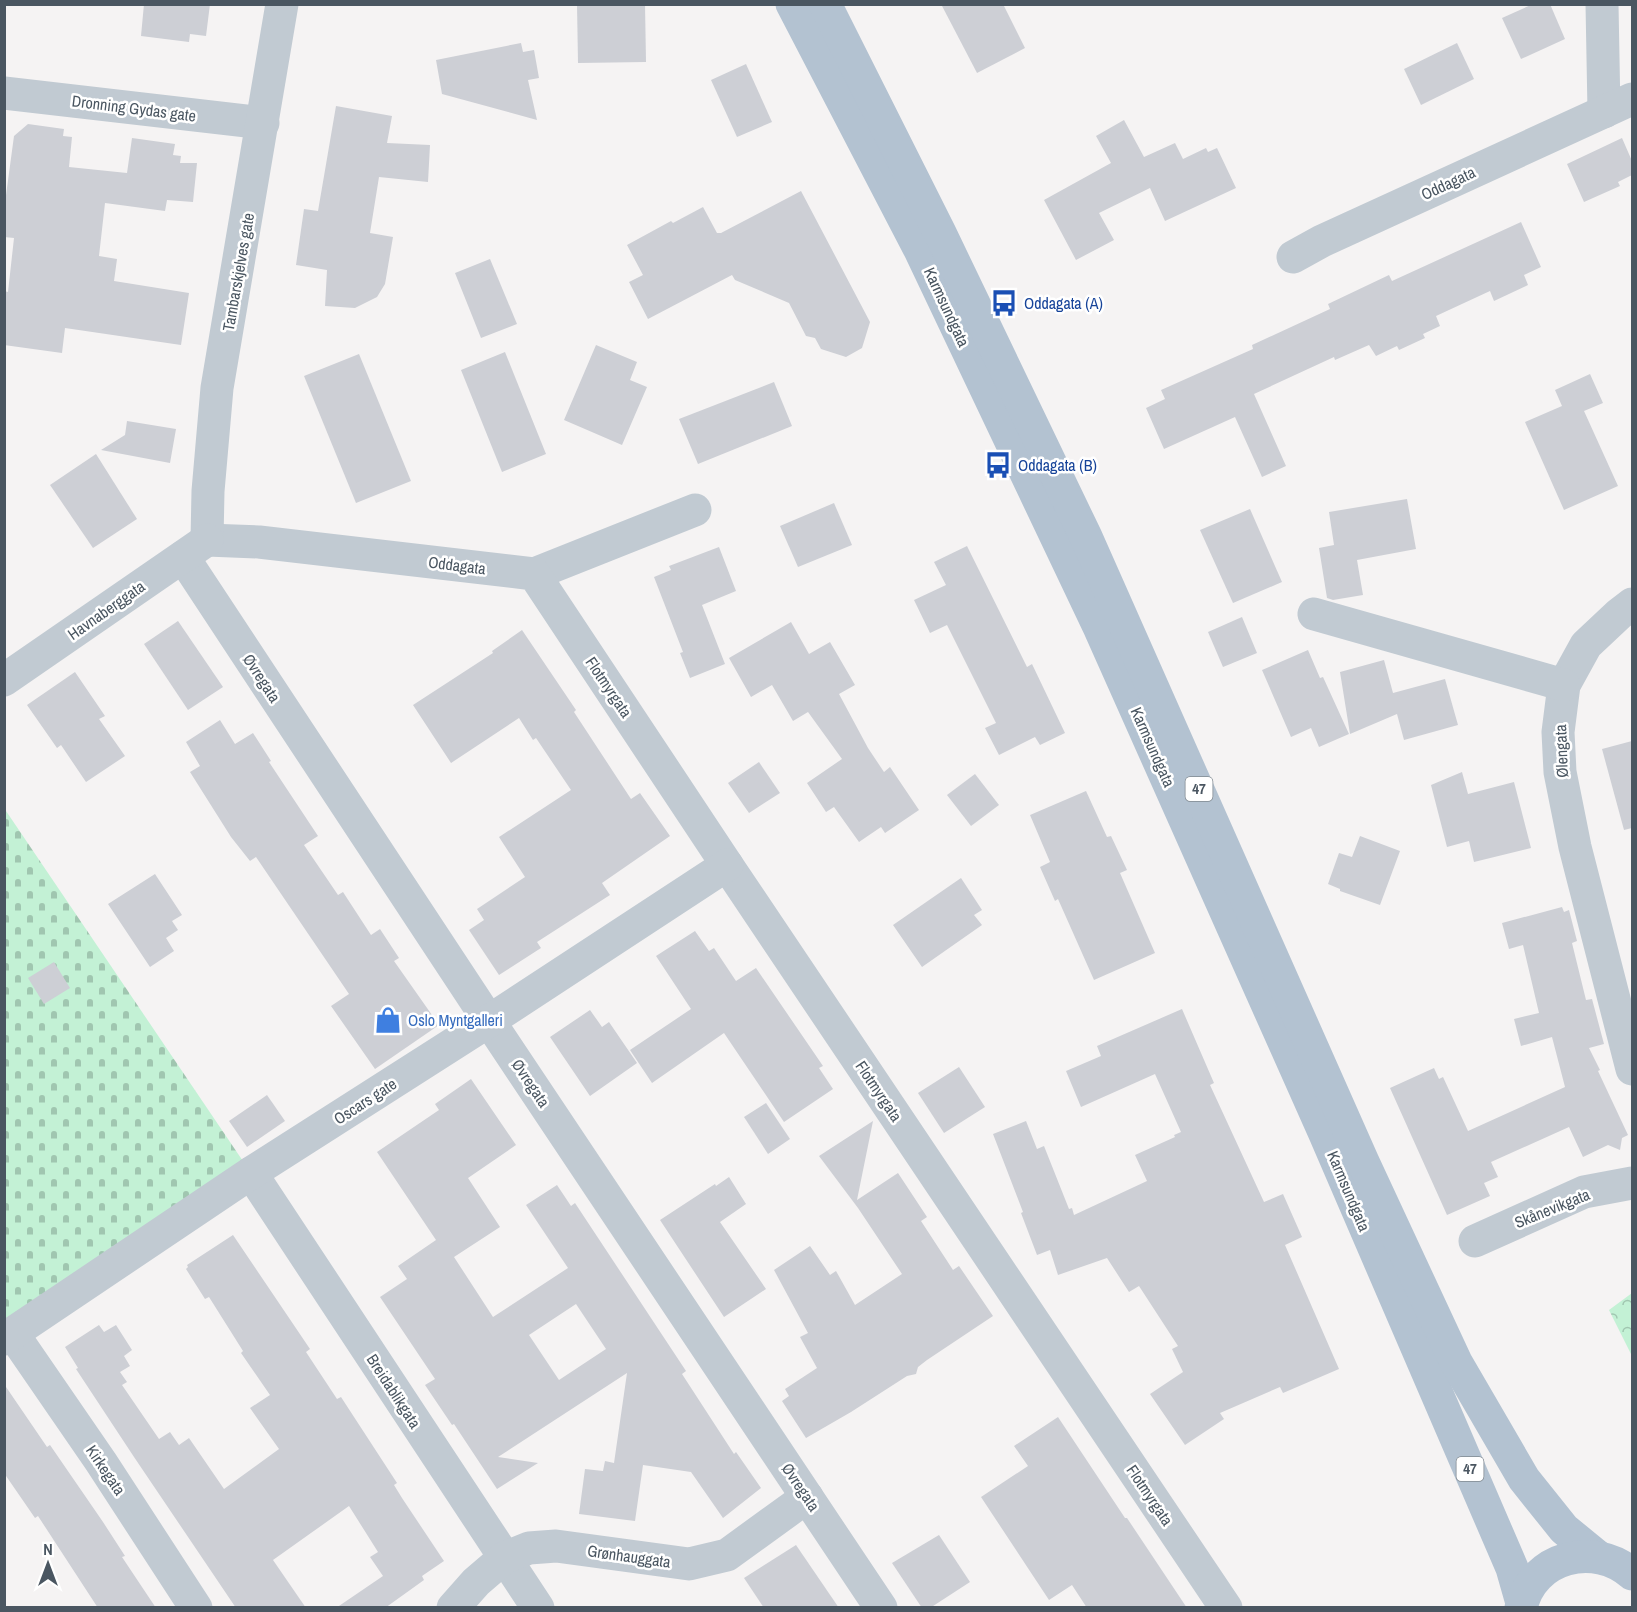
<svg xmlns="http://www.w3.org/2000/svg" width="1637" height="1612" viewBox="0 0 1637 1612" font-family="'Archivo Narrow',sans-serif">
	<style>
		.forest { fill: url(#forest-crowns) }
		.cemetery { fill: url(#cemetery-stones) }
		.building { fill: #cdcfd5; fill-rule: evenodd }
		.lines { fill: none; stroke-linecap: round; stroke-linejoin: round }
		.minor { stroke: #c1cad2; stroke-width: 33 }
		.tertiary { stroke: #c1cad2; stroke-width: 33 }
		.primary { stroke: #b3c2d1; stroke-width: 33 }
		.labels { text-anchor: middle; stroke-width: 5; stroke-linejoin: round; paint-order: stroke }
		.shield { fill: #fff; stroke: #808990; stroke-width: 1.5 }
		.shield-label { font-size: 15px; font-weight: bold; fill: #4a5661 }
		.street-label { font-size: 16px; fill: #4a5661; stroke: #fff }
		.transit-label { font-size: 16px; fill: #164399; stroke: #fff; text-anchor: start }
		.shop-label { font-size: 16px; fill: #366cbe; stroke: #fff; text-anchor: start }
	</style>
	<defs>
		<pattern id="forest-crowns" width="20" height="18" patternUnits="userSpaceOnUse" patternTransform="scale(1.5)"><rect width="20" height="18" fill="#c3f1d5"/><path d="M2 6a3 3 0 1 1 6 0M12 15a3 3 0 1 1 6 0" fill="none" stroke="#a0c6b0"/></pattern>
		<pattern id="cemetery-stones" width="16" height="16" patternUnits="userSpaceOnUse" patternTransform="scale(1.5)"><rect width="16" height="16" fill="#c3f1d5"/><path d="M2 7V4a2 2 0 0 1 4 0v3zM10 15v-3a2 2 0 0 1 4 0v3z" fill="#a0c6b0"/></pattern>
	</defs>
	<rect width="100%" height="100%" fill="#f5f3f3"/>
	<!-- forest -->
	<polygon class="forest" points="1632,1293 1632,1356 1609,1310"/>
	<!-- cemetery -->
	<polygon class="cemetery" points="4,808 251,1173 4,1339"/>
	<!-- building -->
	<g class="building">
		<polygon points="144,4 210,4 206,36 190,34 189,42 141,36"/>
		<polygon points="577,4 645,4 646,62 578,63"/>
		<polygon points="941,4 1003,4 1025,48 977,73"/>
		<polygon points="1533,4 1550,4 1565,39 1521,59 1502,18"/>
		<polygon points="521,43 523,52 534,50 539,78 528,80 537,120 442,94 436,60"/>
		<polygon points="1457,43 1474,79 1421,105 1404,69"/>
		<polygon points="746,64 772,122 737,137 711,80"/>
		<polygon points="336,106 392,116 387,143 430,145 428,182 379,177 370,233 393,237 385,284 377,297 355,308 325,306 327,270 296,265 304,209 318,211"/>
		<polygon points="1124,120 1144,157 1175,143 1183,159 1206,148 1208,152 1217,148 1236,188 1165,221 1150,188 1099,213 1114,240 1076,260 1044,200 1111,163 1096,136"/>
		<polygon points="28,124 64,129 63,136 72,137 69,167 127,173 132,138 175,144 173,155 181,156 180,163 197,163 193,202 167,200 165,211 105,203 99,256 117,259 114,281 189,293 181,345 65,328 62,353 4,345 4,291 8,292 14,238 4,237 4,210 14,136"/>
		<polygon points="1622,138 1632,161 1632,175 1618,182 1620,186 1584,202 1567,164"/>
		<polygon points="801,191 870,322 862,348 846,357 821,349 815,338 806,336 789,303 735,280 732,275 648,319 629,282 643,275 627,245 671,221 673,223 703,207 717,233 721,233"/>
		<polygon points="1521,222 1541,267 1524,275 1528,285 1494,301 1490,291 1436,316 1440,326 1423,334 1425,338 1399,350 1397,346 1376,356 1369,345 1335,360 1334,357 1254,394 1286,466 1262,477 1235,417 1164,449 1146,408 1165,399 1161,390 1253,349 1252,345 1330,309 1328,304 1389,275 1392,281"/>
		<polygon points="490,259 517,324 481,338 455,273"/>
		<polygon points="596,345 637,362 630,380 647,387 622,445 564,420"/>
		<polygon points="505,352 546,454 502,472 461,370"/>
		<polygon points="359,354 411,481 356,503 304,376"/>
		<polygon points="1590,374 1603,403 1584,411 1618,486 1564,510 1525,422 1562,406 1555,390"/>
		<polygon points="774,382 792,426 698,464 679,419"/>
		<polygon points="127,421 176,429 170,463 101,450 125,435"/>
		<polygon points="96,454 137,519 93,548 50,485"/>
		<polygon points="1407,499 1416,549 1357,560 1363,595 1333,600 1327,598 1319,548 1334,545 1329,512"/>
		<polygon points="834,503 852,545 798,567 780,526"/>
		<polygon points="1250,509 1282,582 1233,603 1200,530"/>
		<polygon points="967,546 1027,667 1032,664 1065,733 1040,745 1035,737 999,755 985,728 996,723 947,625 930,633 914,600 946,585 934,562"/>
		<polygon points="719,547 736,591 702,605 725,664 690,678 680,653 683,652 654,577 671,570 669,566"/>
		<polygon points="1242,617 1257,653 1223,667 1208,632"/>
		<polygon points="178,621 223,687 188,710 144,644"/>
		<polygon points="791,622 809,654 830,642 855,685 839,694 868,748 884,772 890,767 919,810 885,833 881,827 859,842 834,807 826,812 807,783 842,759 808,712 793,721 772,685 751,697 729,658"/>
		<polygon points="522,630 576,710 574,712 631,799 640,793 670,836 602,883 610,895 537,942 541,948 499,975 469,930 484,920 477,909 525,877 499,837 571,790 536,738 533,740 519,718 451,763 413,705 493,653 492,651"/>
		<polygon points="1308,650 1320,678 1323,677 1349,734 1319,747 1311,728 1291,737 1262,670"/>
		<polygon points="1384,660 1393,693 1445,679 1458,725 1404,740 1397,714 1350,734 1340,672"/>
		<polygon points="75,672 105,716 99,719 125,756 86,782 61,745 57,748 27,705"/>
		<polygon points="220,720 235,744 253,733 271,761 269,762 318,836 304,845 338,895 343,892 371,935 380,929 399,958 394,961 439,1025 375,1069 331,1006 349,994 256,857 250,861 231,837 190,772 200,766 186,742"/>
		<polygon points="1632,741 1632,828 1624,830 1602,749"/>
		<polygon points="759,762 780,793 749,813 728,783"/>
		<polygon points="1462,772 1468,794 1514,782 1531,848 1474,862 1469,841 1447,847 1431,785"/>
		<polygon points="975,774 999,805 971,826 947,795"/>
		<polygon points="1086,791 1107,837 1111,836 1127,870 1120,873 1155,953 1094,980 1058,899 1055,901 1040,867 1050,862 1030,815"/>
		<polygon points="1360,836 1400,851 1380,905 1340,891 1340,889 1328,884 1339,853 1352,857"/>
		<polygon points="155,874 182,915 172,921 178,930 166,938 174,951 150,967 108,904"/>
		<polygon points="961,878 982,910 974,915 982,925 922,967 893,925"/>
		<polygon points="1562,907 1564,912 1569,910 1577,941 1572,943 1586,1000 1592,999 1604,1044 1589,1048 1600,1070 1598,1071 1628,1135 1622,1138 1620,1150 1608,1145 1583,1157 1569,1127 1491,1162 1498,1177 1484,1183 1490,1196 1447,1215 1390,1088 1434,1068 1439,1079 1443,1077 1468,1131 1565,1087 1552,1037 1521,1046 1514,1019 1539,1013 1523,945 1509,949 1502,923"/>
		<polygon points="695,931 709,951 714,948 736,981 756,968 823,1066 819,1068 833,1089 784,1122 724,1033 652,1083 630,1050 691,1009 656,956"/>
		<polygon points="54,962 70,988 44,1004 28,978"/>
		<polygon points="1182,1009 1214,1083 1210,1085 1264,1202 1283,1194 1302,1237 1285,1245 1339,1369 1283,1393 1280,1387 1220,1413 1224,1419 1185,1445 1150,1394 1183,1372 1172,1349 1178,1346 1139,1286 1129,1292 1107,1258 1058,1275 1050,1250 1037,1255 1021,1213 1023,1212 993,1134 1026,1121 1037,1149 1044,1146 1069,1209 1072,1208 1074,1215 1147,1181 1135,1155 1175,1137 1174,1135 1181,1132 1155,1074 1081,1107 1066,1071 1101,1056 1097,1046"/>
		<polygon points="590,1010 602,1027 609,1022 637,1063 590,1096 550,1037"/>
		<polygon points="959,1067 985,1107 944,1133 918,1093"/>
		<path d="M471 1079 516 1145 468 1178 500 1227 454 1257 493 1317 568 1268 526 1205 557 1185 571 1206 575 1203 686 1371 682 1374 734 1454 736 1452 761 1488 723 1518 691 1472 643 1465 635 1521 579 1514 585 1469 603 1471 605 1461 614 1463 627 1373 498 1457 538 1463 497 1489 454 1424 452 1425 425 1385 435 1379 380 1297 407 1279 398 1266 436 1240 377 1152 439 1110 435 1104ZM576 1304 606 1349 559 1380 529 1335Z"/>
		<polygon points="267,1095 285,1121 247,1147 229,1121"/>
		<polygon points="766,1103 790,1139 768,1154 744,1117"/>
		<polygon points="873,1121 857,1200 898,1173 927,1217 921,1221 953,1270 959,1266 993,1316 927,1360 918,1367 916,1374 907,1376 851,1412 806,1438 782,1401 789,1396 785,1389 817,1368 800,1337 808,1333 774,1270 810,1246 830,1275 836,1271 855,1305 902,1274 858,1208 819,1156"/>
		<polygon points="729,1177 746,1204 720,1222 766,1289 724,1317 660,1220 715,1184 716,1186"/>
		<polygon points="233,1235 310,1349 306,1352 337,1399 341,1397 397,1483 394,1485 402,1498 444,1561 422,1576 424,1580 385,1608 336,1608 383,1576 370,1557 378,1552 349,1506 273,1560 306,1608 236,1608 134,1457 76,1369 78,1368 65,1347 99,1325 104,1332 116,1325 132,1350 124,1356 130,1366 120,1372 127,1382 122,1385 159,1439 170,1432 179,1445 189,1438 224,1489 279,1449 250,1408 270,1395 241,1353 243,1351 209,1297 205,1299 186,1269 188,1267 187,1265"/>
		<polygon points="4,1384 47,1447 50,1445 103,1522 125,1556 122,1557 156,1608 98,1608 38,1516 35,1518 4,1473"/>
		<polygon points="1058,1417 1125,1518 1127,1518 1187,1608 1087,1608 1072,1585 1049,1600 981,1497 1028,1466 1014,1446"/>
		<polygon points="939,1535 970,1582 930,1608 922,1608 892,1563"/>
		<polygon points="796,1545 839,1608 764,1608 744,1578"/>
	</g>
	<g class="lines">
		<!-- minor -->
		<g class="minor">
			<polyline points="1602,4 1604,112"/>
			<polyline points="4,93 263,123"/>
			<polyline points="1293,257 1322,241 1632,99"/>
			<polyline points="183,557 489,1021 881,1608"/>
			<polyline points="534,574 695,510"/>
			<polyline points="1632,604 1619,614 1586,645 1564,685 1558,732 1560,772 1575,847 1632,1069"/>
			<polyline points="1314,614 1564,685"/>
			<polyline points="251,1173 538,1608"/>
			<polyline points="1475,1241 1584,1192 1632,1183"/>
			<polyline points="13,1334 101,1462 196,1608"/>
			<polyline points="453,1608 476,1582 504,1558 529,1548 556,1546 689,1564 727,1555 807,1497"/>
		</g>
		<!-- tertiary -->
		<g class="tertiary">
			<polyline points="207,540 259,542 534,574 727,865 1226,1608"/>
			<polyline points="207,540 208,491 217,388 282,4"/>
			<polyline points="4,680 207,540"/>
			<polyline points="4,1339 251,1173 489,1021 727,865"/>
		</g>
		<!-- primary -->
		<g class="primary">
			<polyline points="792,4 920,250 1100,629 1325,1134 1512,1568 1522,1603"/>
			<polyline points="825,4 940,233 1086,537 1363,1162 1456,1362 1524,1479 1564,1529 1597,1556"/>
			<path d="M1521 1608C1532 1556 1595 1541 1632 1574"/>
		</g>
	</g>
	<!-- icons -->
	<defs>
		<symbol id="bus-bare" viewBox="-9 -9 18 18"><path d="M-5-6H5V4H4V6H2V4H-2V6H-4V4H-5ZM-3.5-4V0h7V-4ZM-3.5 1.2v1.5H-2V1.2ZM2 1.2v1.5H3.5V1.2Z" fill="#1a4fb4" stroke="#fff" stroke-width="2.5" paint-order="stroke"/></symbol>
		<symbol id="shop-bare" viewBox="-9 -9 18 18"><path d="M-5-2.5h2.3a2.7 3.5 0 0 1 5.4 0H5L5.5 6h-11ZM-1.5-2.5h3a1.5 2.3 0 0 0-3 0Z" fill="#3f7fe0" stroke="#fff" stroke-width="2.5" paint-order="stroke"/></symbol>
	</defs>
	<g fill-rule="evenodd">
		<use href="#bus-bare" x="985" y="284" width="38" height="38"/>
		<use href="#bus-bare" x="979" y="446" width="38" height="38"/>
		<use href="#shop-bare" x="369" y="1001" width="38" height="38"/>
	</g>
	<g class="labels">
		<!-- shield labels -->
		<g class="shield">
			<rect x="1185.5" y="777" width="27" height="24" rx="4.5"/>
			<rect x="1456.5" y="1457" width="27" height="24" rx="4.5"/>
		</g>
		<g class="shield-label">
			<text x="1199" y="794">47</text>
			<text x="1470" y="1474">47</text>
		</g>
		<!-- street labels -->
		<g class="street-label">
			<text transform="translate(134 108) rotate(7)" y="6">Dronning Gydas gate</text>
			<text transform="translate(1448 183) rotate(-25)" y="6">Oddagata</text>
			<text transform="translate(238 272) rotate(-80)" y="6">Tambarskjelves gate</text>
			<text transform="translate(947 307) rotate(65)" y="6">Karmsundgata</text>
			<text transform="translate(457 565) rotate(7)" y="6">Oddagata</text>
			<text transform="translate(106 610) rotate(-35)" y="6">Havnaberggata</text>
			<text transform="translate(262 678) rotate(57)" y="6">Øvregata</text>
			<text transform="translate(609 687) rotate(56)" y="6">Flotmyrgata</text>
			<text transform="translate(1153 747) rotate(66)" y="6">Karmsundgata</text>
			<text transform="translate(1561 751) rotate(-92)" y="6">Ølengata</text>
			<text transform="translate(531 1083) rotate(56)" y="6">Øvregata</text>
			<text transform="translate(879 1091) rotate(56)" y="6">Flotmyrgata</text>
			<text transform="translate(365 1101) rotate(-33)" y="6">Oscars gate</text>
			<text transform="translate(1349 1191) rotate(67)" y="6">Karmsundgata</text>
			<text transform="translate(1552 1208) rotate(-22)" y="6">Skånevikgata</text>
			<text transform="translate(394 1391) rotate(57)" y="6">Breidablikgata</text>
			<text transform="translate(106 1470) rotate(56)" y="6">Kirkegata</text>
			<text transform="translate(801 1487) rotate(56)" y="6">Øvregata</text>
			<text transform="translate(1150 1495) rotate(56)" y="6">Flotmyrgata</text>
			<text transform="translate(629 1556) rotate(8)" y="6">Grønhauggata</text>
		</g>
		<!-- transit labels -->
		<g class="transit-label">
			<text x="1024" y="309">Oddagata (A)</text>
			<text x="1018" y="471">Oddagata (B)</text>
		</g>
		<!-- shop labels -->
		<g class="shop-label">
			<text x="408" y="1026">Oslo Myntgalleri</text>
		</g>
	</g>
	<!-- border -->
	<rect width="1637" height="1612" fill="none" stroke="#4a5661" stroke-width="12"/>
	<!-- north arrow -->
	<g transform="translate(48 1564)" stroke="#ffffff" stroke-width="4.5" paint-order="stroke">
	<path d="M0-4.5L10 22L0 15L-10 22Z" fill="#4a5661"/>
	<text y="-9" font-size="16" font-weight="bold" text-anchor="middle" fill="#4a5661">N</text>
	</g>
</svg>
